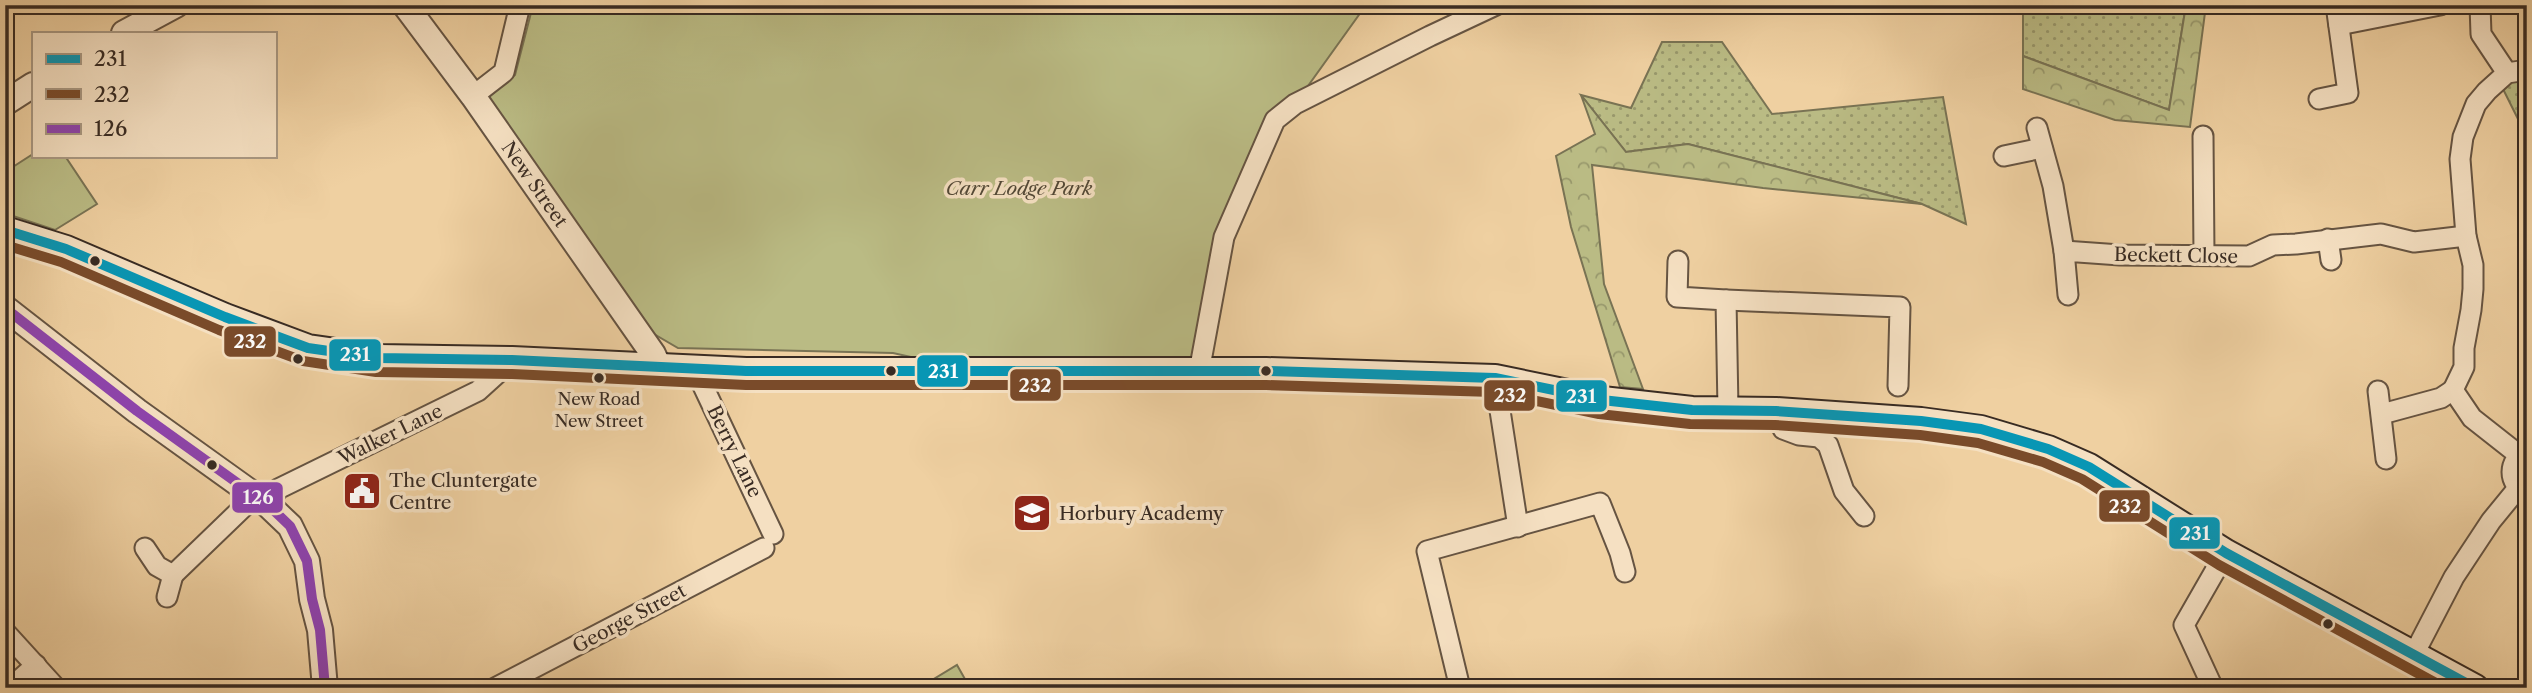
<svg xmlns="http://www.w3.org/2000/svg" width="2532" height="693" viewBox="0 0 2532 693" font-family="'Libre Caslon Text',serif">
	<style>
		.grass { fill: url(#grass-dots); stroke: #797354; stroke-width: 2 }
		.forest { fill: url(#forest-crowns); stroke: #797354; stroke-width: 2 }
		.park { fill: #babb84; stroke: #797354; stroke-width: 2 }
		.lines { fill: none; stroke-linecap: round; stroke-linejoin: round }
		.minor-casing { stroke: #665442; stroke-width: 23 }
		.tertiary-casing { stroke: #665442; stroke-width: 28 }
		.secondary-casing { stroke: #382b23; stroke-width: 30 }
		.minor { stroke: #f5e0c2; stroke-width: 19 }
		.tertiary { stroke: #f5e0c2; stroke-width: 24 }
		.secondary { stroke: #f5e0c2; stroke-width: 26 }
		.bus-1-casing { stroke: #f5e0c2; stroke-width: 16 }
		.bus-2-casing { stroke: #f5e0c2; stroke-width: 16 }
		.bus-3-casing { stroke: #f5e0c2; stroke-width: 16 }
		.bus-1 { stroke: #0896b4; stroke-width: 10 }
		.bus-2 { stroke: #7a4b2a; stroke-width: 10 }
		.bus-3 { stroke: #8e44ad; stroke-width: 10 }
		.bus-dot { fill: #382b23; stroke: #f5e0c2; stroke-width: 2.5 }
		.labels { text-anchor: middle; stroke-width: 7; stroke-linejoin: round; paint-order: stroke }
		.bus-label { font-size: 17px; fill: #382b23; stroke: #f5e0c2 }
		.street-label { font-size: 19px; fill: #382b23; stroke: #f5e0c2 }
		.park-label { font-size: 19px; font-style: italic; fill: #524836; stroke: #f5e0c2 }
		.poi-label { font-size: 19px; fill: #382b23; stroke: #f5e0c2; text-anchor: start }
		.line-badge { stroke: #f5e0c2; stroke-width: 2.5 }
		.badge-label { font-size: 19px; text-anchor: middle; font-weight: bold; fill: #fff }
	</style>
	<defs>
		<pattern id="grass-dots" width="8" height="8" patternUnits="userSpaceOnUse" patternTransform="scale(1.75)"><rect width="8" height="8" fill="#babb84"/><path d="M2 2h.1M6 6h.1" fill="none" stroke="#98986c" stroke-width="1.8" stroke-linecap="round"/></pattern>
		<pattern id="forest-crowns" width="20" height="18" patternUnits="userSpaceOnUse" patternTransform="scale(1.75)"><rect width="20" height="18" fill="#babb84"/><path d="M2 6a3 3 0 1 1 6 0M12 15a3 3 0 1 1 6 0" fill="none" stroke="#98986c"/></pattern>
	</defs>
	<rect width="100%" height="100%" fill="#efd0a1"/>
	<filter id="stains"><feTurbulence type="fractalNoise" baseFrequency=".00286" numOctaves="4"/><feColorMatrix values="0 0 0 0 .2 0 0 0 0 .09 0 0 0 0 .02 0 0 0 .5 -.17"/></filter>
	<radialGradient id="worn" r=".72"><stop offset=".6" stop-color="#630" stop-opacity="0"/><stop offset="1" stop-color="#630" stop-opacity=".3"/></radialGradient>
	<!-- grass -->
	<g class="grass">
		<polygon points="2023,5 2186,5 2169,110 2023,56"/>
		<polygon points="1662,42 1722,42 1772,114 1943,97 1966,224 1922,204 1688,144 1626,152 1581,95 1631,108"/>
		<polygon points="2527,70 2527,249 2525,237 2525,133 2499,81"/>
	</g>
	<!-- forest -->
	<g class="forest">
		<polygon points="2186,5 2206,5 2190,127 2115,120 2023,89 2023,56 2169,110"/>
		<polygon points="1581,95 1626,152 1688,144 1922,204 1763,188 1592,165 1604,284 1643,389 1620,387 1571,227 1556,156 1595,134"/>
	</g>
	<!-- park -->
	<g class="park">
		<polygon points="533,5 1366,5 1295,104 1275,121 1224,237 1199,372 969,370 893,353 678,348 654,334 483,102 515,75"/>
		<polygon points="33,154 65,156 97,204 55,230 10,215 5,209 5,172"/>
		<polygon points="957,665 970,688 919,688"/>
	</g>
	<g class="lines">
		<defs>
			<g id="minor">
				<polyline points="2480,5 2481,34 2507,73"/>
				<polyline points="2339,25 2440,5"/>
				<polyline points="473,96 504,72 520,5"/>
				<polyline points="2319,99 2348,93 2336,5"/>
				<polyline points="2037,128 2053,186 2064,251"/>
				<polyline points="2203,136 2204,255"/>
				<polyline points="2004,156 2042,148"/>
				<polyline points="2328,239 2331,260"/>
				<polyline points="1678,261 1677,297 1726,300 1728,409"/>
				<polyline points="2068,295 2064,251 2120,255 2249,256 2273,245 2296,244 2381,234 2414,242 2466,236"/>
				<polyline points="1726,300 1900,307 1898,386"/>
				<polyline points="695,369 773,534"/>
				<polyline points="1199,372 1224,237 1275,120 1295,104 1430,36 1496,5"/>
				<polyline points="1495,378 1518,527"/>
				<polyline points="2378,391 2386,459"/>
				<polyline points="1776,411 1783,429 1799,435 1819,437 1828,445 1844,491 1864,516"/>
				<polyline points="2382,414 2441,398 2453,390"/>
				<path d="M2527 450C2507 461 2507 483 2527 494"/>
				<polyline points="2519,455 2472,418 2453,390 2464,367 2464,348 2471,310 2473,289 2473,265 2466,236 2460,159 2463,137 2476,104 2487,91 2507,73 2527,70"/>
				<polyline points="268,505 278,489 478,391 512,360"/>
				<polyline points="145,548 157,566 173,575 255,496"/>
				<polyline points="167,597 173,575"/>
				<polyline points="5,632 56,688"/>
				<polyline points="2414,654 2454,577 2491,521 2518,488"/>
				<polyline points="18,681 36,665"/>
				<polyline points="495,688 764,548"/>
				<polyline points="1460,688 1427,551 1600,503 1620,553 1625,572"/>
				<polyline points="2213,688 2184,625 2219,564"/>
			</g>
			<g id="tertiary">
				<polyline points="405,5 473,96 653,354 659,367"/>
				<polyline points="124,33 176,5"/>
				<polyline points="5,103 33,85"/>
				<polyline points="5,308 137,411 268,505 290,526 307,561 312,599 320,630 325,688"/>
			</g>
			<polyline id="secondary" points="5,230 66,249 225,317 308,348 378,358 512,360 746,371 1266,371 1495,378 1602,400 1692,410 1776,411 1921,421 1981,429 2048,449 2089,467 2226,553 2475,688"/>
		</defs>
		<!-- minor casing -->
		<use href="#minor" class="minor-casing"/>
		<!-- tertiary casing -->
		<use href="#tertiary" class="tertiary-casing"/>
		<!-- secondary casing -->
		<use href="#secondary" class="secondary-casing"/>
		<!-- minor -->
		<use href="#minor" class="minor"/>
		<!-- tertiary -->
		<use href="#tertiary" class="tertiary"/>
		<!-- secondary -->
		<use href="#secondary" class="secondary"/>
		<defs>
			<polyline id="bus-1" points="5,230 66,249 225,317 308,348 378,358 512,360 746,371 1266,371 1495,378 1602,400 1692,410 1776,411 1921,421 1981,429 2048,449 2089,467 2226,553 2475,688"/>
			<polyline id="bus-2" points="5,245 61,262 219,330 303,361 376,372 512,374 746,385 1266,385 1493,392 1599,414 1690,424 1775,425 1920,435 1978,443 2043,462 2082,479 2219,565 2445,688"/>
			<polyline id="bus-3" points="5,308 137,411 268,505 290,526 307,561 312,599 320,630 325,688"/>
		</defs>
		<!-- bus-1 casing -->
		<use href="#bus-1" class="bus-1-casing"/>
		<!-- bus-2 casing -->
		<use href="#bus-2" class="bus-2-casing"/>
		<!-- bus-3 casing -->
		<use href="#bus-3" class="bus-3-casing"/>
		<!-- bus-1 -->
		<use href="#bus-1" class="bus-1"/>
		<!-- bus-2 -->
		<use href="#bus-2" class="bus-2"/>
		<!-- bus-3 -->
		<use href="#bus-3" class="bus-3"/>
	</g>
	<!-- icons -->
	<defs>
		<symbol id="civic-square" viewBox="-11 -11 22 22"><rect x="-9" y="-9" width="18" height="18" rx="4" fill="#8f2418" stroke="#f5e0c2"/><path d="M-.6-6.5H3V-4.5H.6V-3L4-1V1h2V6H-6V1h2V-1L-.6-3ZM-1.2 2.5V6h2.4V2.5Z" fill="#fff"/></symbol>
		<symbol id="school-square" viewBox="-11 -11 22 22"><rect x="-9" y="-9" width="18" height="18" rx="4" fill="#8f2418" stroke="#f5e0c2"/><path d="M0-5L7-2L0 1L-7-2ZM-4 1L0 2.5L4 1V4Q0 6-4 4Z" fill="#fff"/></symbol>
	</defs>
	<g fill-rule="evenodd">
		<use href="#civic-square" x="340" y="469" width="44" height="44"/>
		<use href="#school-square" x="1010" y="491" width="44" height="44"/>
	</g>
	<!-- markers -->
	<g class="bus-dot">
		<circle cx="95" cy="261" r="6"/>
		<circle cx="298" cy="359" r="6"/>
		<circle cx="891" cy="371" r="6"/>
		<circle cx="1266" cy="371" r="6"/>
		<circle cx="599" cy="378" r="6"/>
		<circle cx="212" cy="465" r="6"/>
		<circle cx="2328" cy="624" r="6"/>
	</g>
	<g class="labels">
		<!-- bus labels -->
		<g class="bus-label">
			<text x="599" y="405">New Road<tspan x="599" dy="22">New Street</tspan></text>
		</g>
		<!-- street labels -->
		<g class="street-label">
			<text transform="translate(535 184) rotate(55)" y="7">New Street</text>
			<text transform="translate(2176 255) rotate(1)" y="7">Beckett Close</text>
			<text transform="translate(390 434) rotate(-26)" y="7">Walker Lane</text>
			<text transform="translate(735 451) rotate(64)" y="7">Berry Lane</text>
			<text transform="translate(629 618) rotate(-28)" y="7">George Street</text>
		</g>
		<!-- park labels -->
		<g class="park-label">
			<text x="1019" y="195">Carr Lodge Park</text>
		</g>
		<!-- poi labels -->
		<g class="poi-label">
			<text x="389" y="487">The Cluntergate<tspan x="389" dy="22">Centre</tspan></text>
			<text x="1059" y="520">Horbury Academy</text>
		</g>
	</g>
	<g class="line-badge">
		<rect x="223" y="325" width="54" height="33" rx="7" fill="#7a4b2a"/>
		<rect x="328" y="338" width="54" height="34" rx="7" fill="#0896b4"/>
		<rect x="916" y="354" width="53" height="34" rx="7" fill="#0896b4"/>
		<rect x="1009" y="368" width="53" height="34" rx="7" fill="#7a4b2a"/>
		<rect x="1483" y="379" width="53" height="33" rx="7" fill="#7a4b2a"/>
		<rect x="1555" y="379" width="53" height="34" rx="7" fill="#0896b4"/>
		<rect x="231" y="481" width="53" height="33" rx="7" fill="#8e44ad"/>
		<rect x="2098" y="489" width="53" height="34" rx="7" fill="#7a4b2a"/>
		<rect x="2168" y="516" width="53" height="34" rx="7" fill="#0896b4"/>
	</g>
	<g class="badge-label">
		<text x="250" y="348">232</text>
		<text x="355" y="361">231</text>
		<text x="943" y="378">231</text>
		<text x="1035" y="392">232</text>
		<text x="1510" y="402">232</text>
		<text x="1581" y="403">231</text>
		<text x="258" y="504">126</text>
		<text x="2125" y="513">232</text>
		<text x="2195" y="540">231</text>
	</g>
	<!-- margin -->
	<rect width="2532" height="693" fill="none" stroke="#efd0a1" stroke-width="28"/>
	<rect x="7" y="7" width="2518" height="679" fill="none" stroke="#382b23" stroke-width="3.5"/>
	<rect x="14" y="14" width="2504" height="665" fill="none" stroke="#382b23" stroke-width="2"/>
	<!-- legend -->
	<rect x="32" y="32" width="245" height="126" fill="#f5e0c2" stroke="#a99882" stroke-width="2"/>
	<rect x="46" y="54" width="35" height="10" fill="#0896b4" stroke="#a99882" stroke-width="2"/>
	<text x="94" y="66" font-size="21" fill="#382b23">231</text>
	<rect x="46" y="89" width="35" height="10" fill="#7a4b2a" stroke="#a99882" stroke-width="2"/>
	<text x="94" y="102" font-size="21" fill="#382b23">232</text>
	<rect x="46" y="124" width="35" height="10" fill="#8e44ad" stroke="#a99882" stroke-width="2"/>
	<text x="94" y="136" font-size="21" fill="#382b23">126</text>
	<rect width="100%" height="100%" filter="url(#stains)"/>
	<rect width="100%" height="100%" fill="url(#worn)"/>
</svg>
